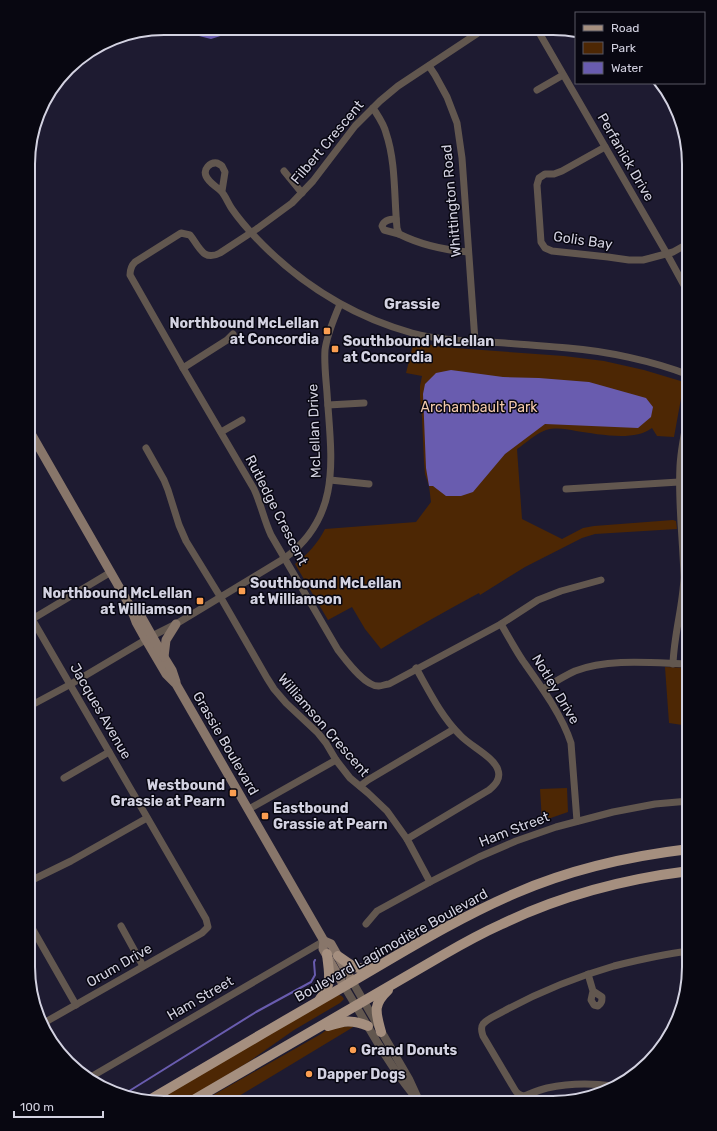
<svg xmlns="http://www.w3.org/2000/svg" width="717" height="1131" viewBox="0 0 717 1131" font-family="Rubik,sans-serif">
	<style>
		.green { fill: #4d2704 }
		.water { fill: #695caf }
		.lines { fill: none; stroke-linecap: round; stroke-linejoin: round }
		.stream { stroke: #695caf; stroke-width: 2 }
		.minor { stroke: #62574f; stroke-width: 7 }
		.tertiary { stroke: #62574f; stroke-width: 8 }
		.secondary { stroke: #88766a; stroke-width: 9 }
		.primary { stroke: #a58f7f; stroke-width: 10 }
		.poi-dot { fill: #fb9e51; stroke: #080711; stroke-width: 1.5 }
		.labels { text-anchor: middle; stroke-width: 3; stroke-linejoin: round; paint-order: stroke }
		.street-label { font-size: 14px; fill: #d3d2e1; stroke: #080711 }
		.poi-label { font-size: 14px; font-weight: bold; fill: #d3d2e1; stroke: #080711; text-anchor: start }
		.park-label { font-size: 14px; fill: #f4caac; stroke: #080711 }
		.neighbourhood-label { font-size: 15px; font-weight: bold; fill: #d3d2e1; stroke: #080711 }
		.rim { fill: none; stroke: #d3d2e1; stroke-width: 2 }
	</style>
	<rect width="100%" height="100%" fill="#1e1b31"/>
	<!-- green -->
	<g class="green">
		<path d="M414 341 441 347 564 356 604 361 644 370 684 382 674 437 657 436 652 428C634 442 598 434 576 431 566 429 556 427 546 430 535 434 526 443 517 449L522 519 562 539 583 528 594 526 673 520 676 521 677 529 595 534 582 538 525 567 480 595 479 593C446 611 413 629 381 649L365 629 352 607 328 620 295 564C308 554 318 543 325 529L416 522 431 502 429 486 425 474 424 462 422 418 420 397V386L422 376 406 373Z"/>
		<polygon points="665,667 689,668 689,726 669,723"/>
		<polygon points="567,788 568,812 542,821 540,789"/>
		<path d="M336 995C340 995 342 995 344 999L340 1003 294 1030 247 1063 182 1102H153Z"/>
		<path d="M355 1026 229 1102H201L321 1034C332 1025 341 1027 355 1026Z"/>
	</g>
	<!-- water -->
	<g class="water">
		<polygon points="184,28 235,28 230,33 211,39 191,34"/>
		<polygon points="451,370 503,377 539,378 589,382 646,398 653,407 651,417 638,428 545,424 505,454 473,492 461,496 446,496 433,486 429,486 426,468 423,394 425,384 436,373"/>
	</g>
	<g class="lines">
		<!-- stream -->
		<polyline class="stream" points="126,1093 256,1012 311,982 315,975 314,962 315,960"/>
		<!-- minor -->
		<g class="minor">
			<path d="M484 29 398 86 380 101 355 126 313 181 292 203 258 228 220 253C203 262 199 246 190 235L181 233 135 262C131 266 130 269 130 275L183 368 254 489C261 504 264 520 271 535L338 650C346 660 365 687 379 686 382 686 386 684 389 684L501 624 538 600 561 591 601 580"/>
			<polyline points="537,29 667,254 685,287 689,299"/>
			<polyline points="429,66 435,75 447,97 457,123 462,158 475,341"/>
			<polyline points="537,90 563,75"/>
			<path d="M373 108C378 116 384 124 386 133 396 162 394 198 397 228L399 234C421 245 444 250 468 252"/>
			<polyline points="676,109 679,114"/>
			<polyline points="605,147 562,171 554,174 545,174 539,178 537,185 541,242 545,248 552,251 608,257 629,260 643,260 673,252 689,243"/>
			<polyline points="284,171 302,193"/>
			<path d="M222 191 225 172 222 166C221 165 219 164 217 163 210 162 203 169 206 176 209 183 216 186 221 191 225 195 228 203 232 209 241 222 252 234 263 245 305 287 355 317 412 333 442 341 474 341 505 343 526 345 547 346 568 348 606 351 653 361 689 375"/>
			<path d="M396 219C390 219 384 220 382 226L384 230 399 234"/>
			<polyline points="183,368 227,340 233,334"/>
			<polyline points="328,405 364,403"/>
			<polyline points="221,432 242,420"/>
			<polyline points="146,448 164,480 168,490 179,525 186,541 221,598 267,678 274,689 286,703 318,733 326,743 336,760 350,778 368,793 387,811 407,839 430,882"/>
			<polyline points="330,480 369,484"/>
			<polyline points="566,489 679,482"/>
			<polyline points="28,612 206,919 208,927 202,933 42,1024"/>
			<polyline points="29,621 111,572"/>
			<path d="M501 624C508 636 515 649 523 661 540 685 562 715 571 743L577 821"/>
			<path d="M673 664C674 634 683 606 684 577 683 540 678 503 680 466 681 448 685 429 689 411"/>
			<path d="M543 689C553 683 564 676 575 671 609 658 653 663 689 664"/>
			<path d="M28 707 71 684 152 636 176 624 285 558C343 515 331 456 327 393 326 379 324 364 325 350 327 334 334 319 340 304"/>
			<polyline points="64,778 109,752"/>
			<polyline points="360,786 368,780 454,729"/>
			<polyline points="249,809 336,760"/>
			<path d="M407 839 489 790C495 785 501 779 498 770 494 757 470 746 460 735 441 716 429 691 416 668"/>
			<polyline points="28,882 71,861 147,818"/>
			<polyline points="28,921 76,1005"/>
			<polyline points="366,924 377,911 430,882 479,857 516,841 556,827 613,812 655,804 689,801"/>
			<polyline points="121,926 143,966"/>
			<polyline points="684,952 686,981 685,995"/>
			<path d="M588 974 593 991 591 1000 594 1005 598 1006C602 1003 602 1001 602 997L593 991"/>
			<polyline points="681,1013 683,1005"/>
			<polyline points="89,1078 324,941"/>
			<path d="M613 1086C591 1083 570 1083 547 1088 539 1090 532 1093 524 1096 520 1095 517 1094 515 1090L483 1036C482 1032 480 1028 483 1024 488 1018 497 1015 504 1011 539 992 576 977 614 966 638 960 664 954 689 951"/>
		</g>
		<!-- tertiary -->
		<g class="tertiary">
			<polyline points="352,981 409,1079 420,1103"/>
			<path d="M344 986C366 1022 386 1061 412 1093"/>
		</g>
		<!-- secondary -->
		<g class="secondary">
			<polyline points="29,430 130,606 136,622 146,640 166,674 176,684 324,941 323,949 344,986"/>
			<polyline points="132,608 142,618 164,657 172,670 176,682"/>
			<polyline points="164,657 166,640 176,624"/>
			<polyline points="324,941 331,944 352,981"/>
		</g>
		<!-- primary -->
		<g class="primary">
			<path d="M338 956C351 965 357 972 373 967"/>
			<path d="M320 999C333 983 329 974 327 954"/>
			<path d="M328 1026C344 1021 351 1019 368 1026"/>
			<path d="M381 1032C376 1013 372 1005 388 990"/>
			<path d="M146 1102C212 1063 277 1025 343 987 400 954 455 919 516 893 571 869 630 856 689 849"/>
			<path d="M190 1102 443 955C462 944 482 933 502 924 560 896 625 879 689 871"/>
		</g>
	</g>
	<!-- markers -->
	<g class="poi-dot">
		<rect x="323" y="327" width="8" height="8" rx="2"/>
		<rect x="331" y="345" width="8" height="8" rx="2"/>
		<rect x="238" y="587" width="8" height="8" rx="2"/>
		<rect x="196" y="597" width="8" height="8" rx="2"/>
		<rect x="229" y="789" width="8" height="8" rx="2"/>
		<rect x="261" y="812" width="8" height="8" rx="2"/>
		<circle cx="353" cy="1050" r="4"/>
		<circle cx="309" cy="1074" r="4"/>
	</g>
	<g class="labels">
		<!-- street labels -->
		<g class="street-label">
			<text transform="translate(327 142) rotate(-50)" y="5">Filbert Crescent</text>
			<text transform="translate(626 157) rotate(60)" y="5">Perfanick Drive</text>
			<text transform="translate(451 201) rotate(-95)" y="5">Whittington Road</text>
			<text transform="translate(583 240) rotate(8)" y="5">Golis Bay</text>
			<text transform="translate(314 431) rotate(-92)" y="5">McLellan Drive</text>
			<text transform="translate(277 510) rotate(63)" y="5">Rutledge Crescent</text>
			<text transform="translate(556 689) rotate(59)" y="5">Notley Drive</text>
			<text transform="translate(101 711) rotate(60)" y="5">Jacques Avenue</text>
			<text transform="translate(324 725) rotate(49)" y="5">Williamson Crescent</text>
			<text transform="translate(226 743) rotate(60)" y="5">Grassie Boulevard</text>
			<text transform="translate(514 829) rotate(-21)" y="5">Ham Street</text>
			<text transform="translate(391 945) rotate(-29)" y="5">Boulevard Lagimodière Boulevard</text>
			<text transform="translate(119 965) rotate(-30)" y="5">Orum Drive</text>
			<text transform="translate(200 998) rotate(-30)" y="5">Ham Street</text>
		</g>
		<!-- poi labels -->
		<g class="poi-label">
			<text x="319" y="328" text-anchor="end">Northbound McLellan<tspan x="319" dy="16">at Concordia</tspan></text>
			<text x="343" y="346">Southbound McLellan<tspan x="343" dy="16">at Concordia</tspan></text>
			<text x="250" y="588">Southbound McLellan<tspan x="250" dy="16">at Williamson</tspan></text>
			<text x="192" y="598" text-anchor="end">Northbound McLellan<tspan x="192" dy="16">at Williamson</tspan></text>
			<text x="225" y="790" text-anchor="end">Westbound<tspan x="225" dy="16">Grassie at Pearn</tspan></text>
			<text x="273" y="813">Eastbound<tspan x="273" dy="16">Grassie at Pearn</tspan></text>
			<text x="361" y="1055">Grand Donuts</text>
			<text x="317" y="1079">Dapper Dogs</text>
		</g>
		<!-- park labels -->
		<g class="park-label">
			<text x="479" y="412">Archambault Park</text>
		</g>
		<!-- neighbourhood labels -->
		<g class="neighbourhood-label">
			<text x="412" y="309">Grassie</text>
		</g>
	</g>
	<!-- crop -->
	<path d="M0 0H717V1131H0ZM164 35H553A129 129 0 0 1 682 164V967A129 129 0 0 1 553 1096H164A129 129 0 0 1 35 967V164A129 129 0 0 1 164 35Z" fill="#080711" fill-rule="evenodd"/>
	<path class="rim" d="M164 35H553A129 129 0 0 1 682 164V967A129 129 0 0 1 553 1096H164A129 129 0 0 1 35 967V164A129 129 0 0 1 164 35Z"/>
	<!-- legend -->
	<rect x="575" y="12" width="130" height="72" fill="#080711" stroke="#595864"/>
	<rect x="583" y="25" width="20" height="6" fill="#a58f7f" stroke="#595864"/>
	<text x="611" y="32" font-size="12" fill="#d3d2e1">Road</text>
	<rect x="583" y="42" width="20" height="12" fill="#4d2704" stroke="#595864"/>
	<text x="611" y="52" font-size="12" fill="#d3d2e1">Park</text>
	<rect x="583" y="62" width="20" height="12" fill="#695caf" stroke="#595864"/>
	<text x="611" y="72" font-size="12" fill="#d3d2e1">Water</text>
	<!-- scale -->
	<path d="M14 1111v6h89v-6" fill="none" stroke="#d3d2e1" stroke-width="2"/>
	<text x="20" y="1111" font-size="12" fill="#d3d2e1" stroke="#080711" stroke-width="3" paint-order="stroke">100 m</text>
</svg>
